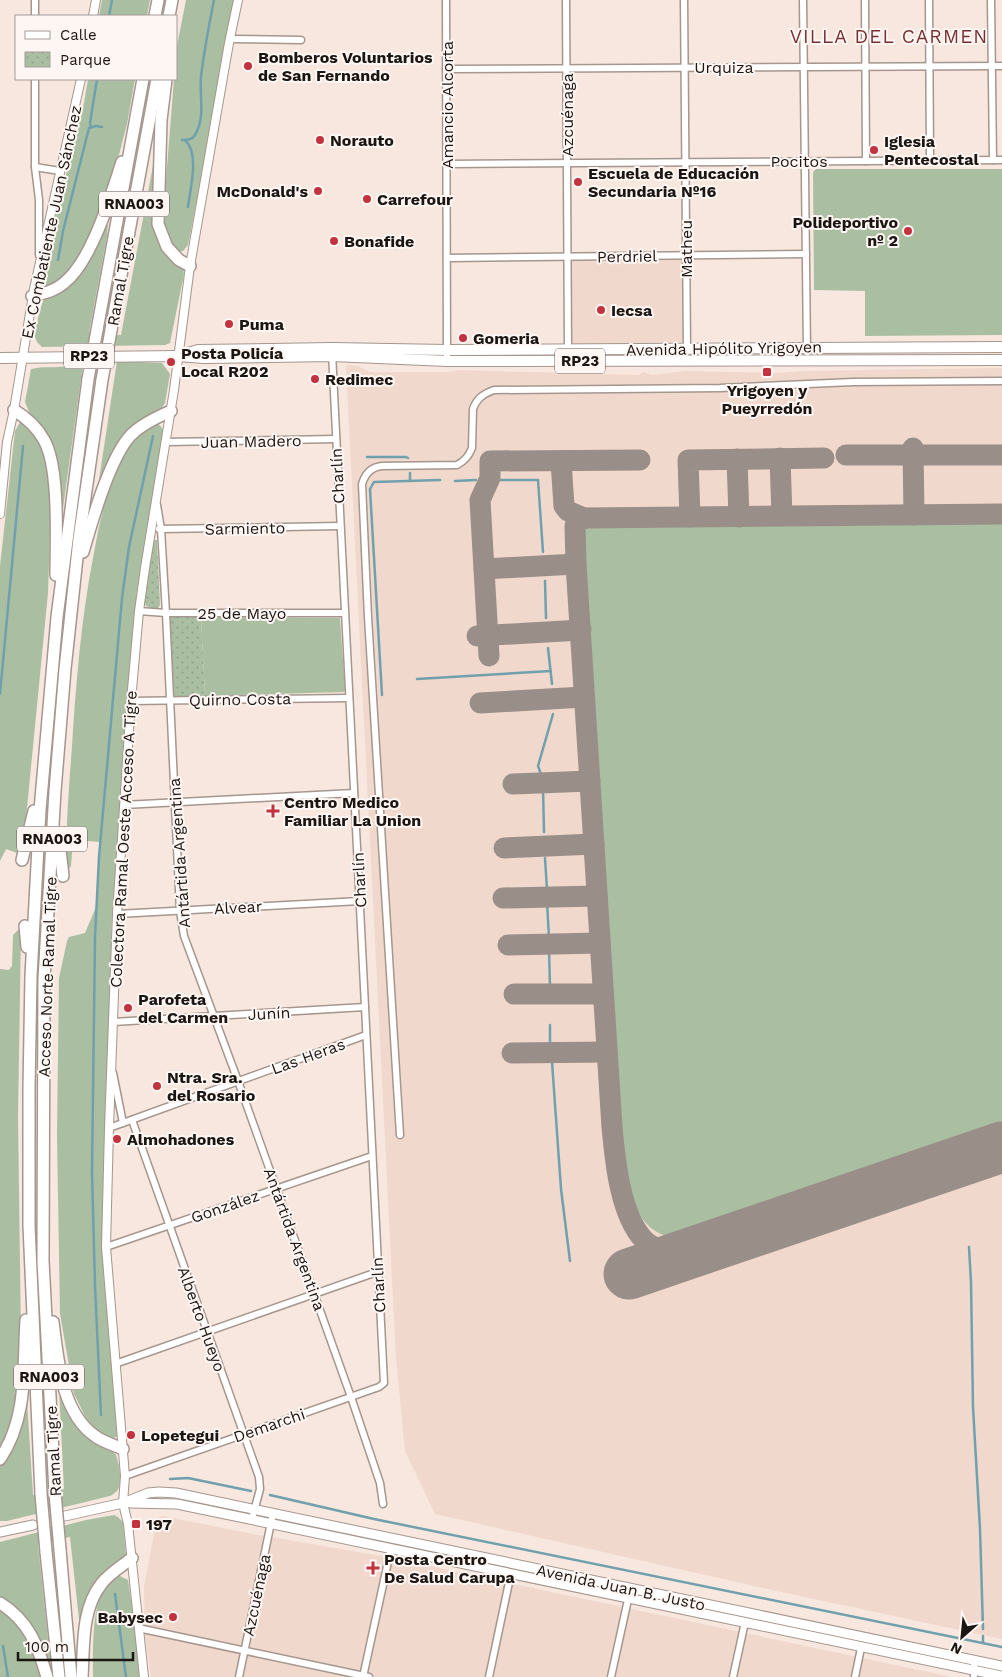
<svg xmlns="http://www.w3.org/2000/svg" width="1002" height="1677" viewBox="0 0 1002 1677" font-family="'Work Sans',sans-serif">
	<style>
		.built { fill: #f0d8cc }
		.grass { fill: #aabfa2 }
		.park { fill: url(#park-dots) }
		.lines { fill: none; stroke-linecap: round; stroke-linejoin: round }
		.stream { stroke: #71a0ad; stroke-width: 2.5 }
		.taxiway { stroke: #9a8e88; stroke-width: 21 }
		.runway { stroke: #9a8e88; stroke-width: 51 }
		.minor-casing { stroke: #a5968e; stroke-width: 9 }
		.tertiary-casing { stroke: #a5968e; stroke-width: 10 }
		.secondary-casing { stroke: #a5968e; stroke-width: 11 }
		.primary-casing { stroke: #a5968e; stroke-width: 12 }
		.motorway-casing { stroke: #a5968e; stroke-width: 14 }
		.minor { stroke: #fff; stroke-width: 6 }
		.tertiary { stroke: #fff; stroke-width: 8 }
		.secondary { stroke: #fff; stroke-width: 9 }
		.primary { stroke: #fff; stroke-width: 10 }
		.motorway { stroke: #fff; stroke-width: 11 }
		.motorway-bridge-casing { stroke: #a5968e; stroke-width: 14; stroke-linecap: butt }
		.motorway-bridge { stroke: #fff; stroke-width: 11 }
		.poi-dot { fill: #c2323f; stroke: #fdf6f3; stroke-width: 2 }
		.labels { text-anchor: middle; stroke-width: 4; stroke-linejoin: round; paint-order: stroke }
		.shield { fill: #fdf6f3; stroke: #605956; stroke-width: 1 }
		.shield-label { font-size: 15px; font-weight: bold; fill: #1c1613 }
		.poi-label { font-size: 16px; font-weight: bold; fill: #1c1613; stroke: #fdf6f3; text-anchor: start }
		.street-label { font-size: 16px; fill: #1c1613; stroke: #fdf6f3 }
		.quarter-label { font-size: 19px; letter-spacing: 1px; fill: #773032; stroke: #fdf6f3 }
	</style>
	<defs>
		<pattern id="park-dots" width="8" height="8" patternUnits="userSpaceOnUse" patternTransform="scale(1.25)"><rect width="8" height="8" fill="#aabfa2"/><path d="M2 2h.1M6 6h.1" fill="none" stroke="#92a38b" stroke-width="1.8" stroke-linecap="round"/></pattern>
	</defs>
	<rect width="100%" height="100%" fill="#f7e7de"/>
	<!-- built -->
	<g class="built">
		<polygon points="683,258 683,342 571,345 571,260"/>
		<polygon points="346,365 358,366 370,372 450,372 458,370 639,375 643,372 653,375 686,371 778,373 803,371 1002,368 1002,1639 767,1589 435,1514 405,1451 396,1358"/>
		<polygon points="163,1516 259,1535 382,1556 952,1677 151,1677 145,1636 144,1587 157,1518"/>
	</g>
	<!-- grass -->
	<g class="grass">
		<polygon points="102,0 150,0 147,16 99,16"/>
		<polygon points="186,0 236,0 191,230 188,245 183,251 177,252 171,246 165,232 164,205 174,79 176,79 176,51"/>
		<polygon points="88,79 135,79 127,124 114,174 92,236 64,281 48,288 42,283 40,278 84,103"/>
		<polygon points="159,134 159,240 164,252 183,268 184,274 170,343 165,345 42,347 37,342 34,335 40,310 43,301 54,294 100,237 108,221 107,236 89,333 121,335"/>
		<polygon points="816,169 1002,169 1002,335 865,336 865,291 814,290 813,172"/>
		<polygon points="117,361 162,363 170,374 165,403 159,412 145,419 97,493"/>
		<path d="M75 363 83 364 60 530 57 481 25 402 31 369C45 365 62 370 75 363Z"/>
		<polygon points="23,421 34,429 47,460 51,497 48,593 24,839 20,854 6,849 0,861 0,566 15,431 20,422"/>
		<path d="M157 423C165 429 164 434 164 444L137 590 112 915 105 1166 118 1426V1436L111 1439 101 1436 86 1418 74 1394 60 1314 57 1135 59 978 67 941 69 937 85 933 96 907 100 842 73 840 71 866 67 871C65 830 69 788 72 746 76 683 81 620 93 558 100 519 108 480 128 446 136 434 145 429 157 423Z"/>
		<path d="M1002 523V1129L681 1238C635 1238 626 1186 621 1150L583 535 584 530 591 525Z"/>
		<polygon points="201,617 340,618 345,689 344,692 205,696"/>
		<polygon points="20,928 21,930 18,1117 21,1338 14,1419 0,1450 0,969 9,970 12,966 13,935"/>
		<path d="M58 1369 71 1408 116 1455C119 1463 123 1483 117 1491 115 1493 113 1494 110 1496L7 1521H0V1466L11 1450 27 1400 33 1495 64 1489Z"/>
		<polygon points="114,1515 118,1517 123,1522 126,1555 122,1562 101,1580 82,1647 70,1537 38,1545 52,1677 25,1616 11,1603 0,1597 0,1542 86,1520"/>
		<path d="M118 1575 128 1580 143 1677H93C93 1652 91 1601 108 1582 111 1579 115 1577 118 1575Z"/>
		<polygon points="0,1605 14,1616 34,1652 41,1677 0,1677"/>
	</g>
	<!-- park -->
	<g class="park">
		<polygon points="154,540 157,540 157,542 160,604 159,607 155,609 146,606 144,601"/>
		<polygon points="170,617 201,617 205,696 173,696"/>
	</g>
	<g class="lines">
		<!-- stream -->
		<g class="stream">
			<polyline points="109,16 112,0"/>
			<polyline points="91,127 90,123 97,79"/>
			<path d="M182 140C187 140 192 140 195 135 206 117 199 96 201 77 204 51 209 25 214 0"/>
			<path d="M185 140C200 153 190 190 188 207"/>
			<polyline points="58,260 63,231 89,128 96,126 102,127"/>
			<polyline points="367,457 406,457 408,458"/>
			<polyline points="410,473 410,480"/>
			<polyline points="501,480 538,480 543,552"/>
			<polyline points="455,481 476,480"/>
			<polyline points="545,581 546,618"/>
			<polyline points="548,648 552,684"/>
			<polyline points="417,679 551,671"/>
			<polyline points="0,694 23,446"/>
			<polyline points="382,695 370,489 374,482 440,480"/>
			<polyline points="542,777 538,766 553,714"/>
			<polyline points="543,788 544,832"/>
			<polyline points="545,858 547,890"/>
			<polyline points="547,902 549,938"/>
			<polyline points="549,949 550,987"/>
			<polyline points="550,1025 550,1046"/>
			<polyline points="552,1062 561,1189 570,1261"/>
			<polyline points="969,1247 971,1282 973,1407 980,1529 983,1629"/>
			<polyline points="101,1415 95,1286 92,1173 95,937 99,857 122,598 129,547 153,436"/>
			<polyline points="170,1479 188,1478 251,1491"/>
			<polyline points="270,1495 374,1519 1002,1647"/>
			<polyline points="115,1594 126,1677"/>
			<polyline points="983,1643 983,1636"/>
			<polyline points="3,1646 8,1677"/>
		</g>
		<!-- taxiway -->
		<g class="taxiway">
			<polyline points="913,448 914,515"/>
			<polyline points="846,455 1002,455"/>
			<polyline points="780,458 782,516"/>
			<polyline points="737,459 739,517"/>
			<polyline points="561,461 564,506 568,511 584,518 1002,514"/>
			<polyline points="690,517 688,460 824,458"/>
			<path d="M584 518 576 523 575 526 576 564 612 1127C615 1160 620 1215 644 1240 655 1251 672 1253 687 1254"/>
			<polyline points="484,569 576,564"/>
			<polyline points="477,636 581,630"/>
			<polyline points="489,656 480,500 490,478 490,461 640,460"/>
			<polyline points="480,703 584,697"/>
			<polyline points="513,784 590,781"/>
			<polyline points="504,848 594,844"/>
			<polyline points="503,898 597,896"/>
			<polyline points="508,945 600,943"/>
			<polyline points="514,994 603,994"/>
			<polyline points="512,1053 607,1052"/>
		</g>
		<!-- runway -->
		<polyline class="runway" points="629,1274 1002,1147"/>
		<defs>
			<g id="minor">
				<polyline points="446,0 447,361"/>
				<polyline points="566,0 568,350"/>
				<polyline points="684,0 687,349"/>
				<polyline points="803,0 807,352"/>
				<polyline points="865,0 866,161"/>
				<polyline points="929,0 930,160"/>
				<polyline points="991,0 993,160"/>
				<polyline points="35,16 35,0"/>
				<polyline points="230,39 301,40"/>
				<polyline points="446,69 1002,66"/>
				<polyline points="35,79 35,167 39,200 39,255"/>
				<polyline points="447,164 1002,160"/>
				<polyline points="35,167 60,171"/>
				<polyline points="447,258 806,254"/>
				<polyline points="166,442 336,439"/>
				<polyline points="157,505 161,529 166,613 180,911 184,936 238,1081 351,1397 380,1483 383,1504"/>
				<polyline points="159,529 340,526"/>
				<polyline points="139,611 166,613 344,613"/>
				<polyline points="131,701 349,698"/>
				<polyline points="124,805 354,793"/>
				<polyline points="117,914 360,901"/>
				<polyline points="113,1022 365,1007"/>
				<polyline points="113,1073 123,1123"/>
				<polyline points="132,1120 259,1477 260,1489 252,1519"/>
				<polyline points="109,1128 366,1035"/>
				<path d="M400 1135 368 617 362 484C365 474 371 467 382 466L457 465C465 461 469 456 472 448L473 409C477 398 483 394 494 390L720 388 853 382 1002 381"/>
				<polyline points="106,1247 372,1156"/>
				<polyline points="115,1364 377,1272"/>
				<polyline points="125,1476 379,1387 384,1383 332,353"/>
				<polyline points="138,1628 369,1677"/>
				<polyline points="974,1660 974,1677"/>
				<polyline points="239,1677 273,1513"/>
				<polyline points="363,1677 391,1548"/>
				<polyline points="489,1677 511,1573"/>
				<polyline points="611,1677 629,1595"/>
				<polyline points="733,1677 745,1622"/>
				<polyline points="855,1677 861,1648"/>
			</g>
			<g id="tertiary">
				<polyline points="93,16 96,0"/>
				<polyline points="0,514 7,442 14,410 34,289 81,79"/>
				<polyline points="144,1677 128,1524 123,1503 125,1476 106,1247 109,1128 117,914 131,701 139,611 145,568 174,390 190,266 229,43 238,0"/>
			</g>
			<g id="secondary">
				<polyline points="130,1503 177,1504 1002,1676"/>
				<polyline points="65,1516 123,1503 148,1493 159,1492 176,1493 1002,1666"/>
				<polyline points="0,1532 33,1525"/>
			</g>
			<g id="primary">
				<polyline points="184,354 198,350 332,348 447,350 1002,347"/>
				<polyline points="0,358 178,356 204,358 332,356 447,361 1002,360"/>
			</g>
			<g id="motorway">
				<polyline points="155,16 158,0"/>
				<polyline points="169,16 172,0"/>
				<polyline points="166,79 161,120 158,224 167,247 179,260 190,266"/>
				<path d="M32 296C44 293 55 291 64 283 92 261 111 195 122 162"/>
				<polyline points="97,330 143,79"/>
				<polyline points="111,330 157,79"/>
				<path d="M14 410C27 418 37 427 44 440 60 468 56 542 56 575"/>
				<path d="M83 552C92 521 110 457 131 435 142 424 157 417 171 411"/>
				<polyline points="58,833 63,876"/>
				<polyline points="22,860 34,811"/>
				<polyline points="25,926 27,947"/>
				<path d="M53 1322C58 1360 61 1412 95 1436 103 1442 114 1445 123 1449"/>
				<path d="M0 1459C28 1418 23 1367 26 1320"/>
				<polyline points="55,1493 43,1261 44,979 55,791 65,669 79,539 102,380"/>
				<polyline points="41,1494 29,1226 29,1088 31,976 40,810 57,617 88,379"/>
				<polyline points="60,1550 71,1677"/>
				<polyline points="46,1552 59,1677"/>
				<path d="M0 1603C29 1621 38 1646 47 1677"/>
				<path d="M82 1677C84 1646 81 1609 102 1583 110 1573 122 1566 132 1558"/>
			</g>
		</defs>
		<!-- minor casing -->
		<use href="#minor" class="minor-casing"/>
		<!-- tertiary casing -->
		<use href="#tertiary" class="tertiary-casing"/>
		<!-- secondary casing -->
		<use href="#secondary" class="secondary-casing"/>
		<!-- primary casing -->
		<use href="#primary" class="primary-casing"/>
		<!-- motorway casing -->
		<use href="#motorway" class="motorway-casing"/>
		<!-- minor -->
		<use href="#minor" class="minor"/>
		<!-- tertiary -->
		<use href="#tertiary" class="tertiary"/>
		<!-- secondary -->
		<use href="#secondary" class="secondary"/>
		<!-- primary -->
		<use href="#primary" class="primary"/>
		<!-- motorway -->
		<use href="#motorway" class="motorway"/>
		<defs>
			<g id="motorway-bridge">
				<polyline points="88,379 97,330"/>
				<polyline points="102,380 111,330"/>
				<polyline points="55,1493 60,1550"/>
				<polyline points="41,1494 46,1552"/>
			</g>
		</defs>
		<!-- motorway-bridge casing -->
		<use href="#motorway-bridge" class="motorway-bridge-casing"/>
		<!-- motorway-bridge -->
		<use href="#motorway-bridge" class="motorway-bridge"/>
	</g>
	<!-- markers -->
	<g class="poi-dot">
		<circle cx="248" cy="66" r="5"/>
		<circle cx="320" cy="140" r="5"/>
		<circle cx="874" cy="150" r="5"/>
		<circle cx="578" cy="182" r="5"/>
		<circle cx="318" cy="191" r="5"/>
		<circle cx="367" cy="199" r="5"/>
		<circle cx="908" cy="231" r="5"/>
		<circle cx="334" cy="241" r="5"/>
		<circle cx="601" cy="310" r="5"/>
		<circle cx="229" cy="324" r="5"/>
		<circle cx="463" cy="338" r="5"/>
		<circle cx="171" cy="362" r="5"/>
		<rect x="762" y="367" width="10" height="10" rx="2.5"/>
		<circle cx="315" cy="379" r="5"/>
		<path d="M270.5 803.5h5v5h5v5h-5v5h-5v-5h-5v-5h5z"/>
		<circle cx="128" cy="1008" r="5"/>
		<circle cx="157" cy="1086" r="5"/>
		<circle cx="117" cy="1139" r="5"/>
		<circle cx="131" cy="1435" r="5"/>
		<rect x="131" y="1519" width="10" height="10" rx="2.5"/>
		<path d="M370.5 1560.5h5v5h5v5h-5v5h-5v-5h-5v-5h5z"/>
		<circle cx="173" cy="1617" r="5"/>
	</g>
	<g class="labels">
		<!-- shield labels -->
		<g class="shield">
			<rect x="99" y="191.5" width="70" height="25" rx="4"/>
			<rect x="64" y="343.5" width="50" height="25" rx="4"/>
			<rect x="555" y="348.5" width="50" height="25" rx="4"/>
			<rect x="17" y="826.5" width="70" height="25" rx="4"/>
			<rect x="14" y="1364.5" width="70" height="25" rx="4"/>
		</g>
		<g class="shield-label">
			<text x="134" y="209">RNA003</text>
			<text x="89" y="361">RP23</text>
			<text x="580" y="366">RP23</text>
			<text x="52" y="844">RNA003</text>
			<text x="49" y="1382">RNA003</text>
		</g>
		<!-- poi labels -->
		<g class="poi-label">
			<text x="258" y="63">Bomberos Voluntarios<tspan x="258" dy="18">de San Fernando</tspan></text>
			<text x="330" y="146">Norauto</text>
			<text x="884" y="147">Iglesia<tspan x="884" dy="18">Pentecostal</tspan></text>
			<text x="588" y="179">Escuela de Educación<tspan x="588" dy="18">Secundaria Nº16</tspan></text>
			<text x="308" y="197" text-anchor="end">McDonald's</text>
			<text x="377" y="205">Carrefour</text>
			<text x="898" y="228" text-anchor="end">Polideportivo<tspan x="898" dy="18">nº 2</tspan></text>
			<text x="344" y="247">Bonafide</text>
			<text x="611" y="316">Iecsa</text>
			<text x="239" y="330">Puma</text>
			<text x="473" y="344">Gomeria</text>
			<text x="181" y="359">Posta Policía<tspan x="181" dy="18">Local R202</tspan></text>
			<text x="325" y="385">Redimec</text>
			<text x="767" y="396" text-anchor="middle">Yrigoyen y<tspan x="767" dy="18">Pueyrredón</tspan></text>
			<text x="284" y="808">Centro Medico<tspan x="284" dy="18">Familiar La Union</tspan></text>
			<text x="138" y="1005">Parofeta<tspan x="138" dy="18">del Carmen</tspan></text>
			<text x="167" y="1083">Ntra. Sra.<tspan x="167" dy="18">del Rosario</tspan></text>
			<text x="127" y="1145">Almohadones</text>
			<text x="141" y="1441">Lopetegui</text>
			<text x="146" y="1530">197</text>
			<text x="384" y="1565">Posta Centro<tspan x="384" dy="18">De Salud Carupa</tspan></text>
			<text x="163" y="1623" text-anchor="end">Babysec</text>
		</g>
		<!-- street labels -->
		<g class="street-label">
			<text x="724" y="73">Urquiza</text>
			<text transform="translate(447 105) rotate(-90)" y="6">Amancio Alcorta</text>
			<text transform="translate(567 115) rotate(-90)" y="6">Azcuénaga</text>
			<text x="799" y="167">Pocitos</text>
			<text transform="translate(51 222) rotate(-78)" y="6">Ex Combatiente Juan Sánchez</text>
			<text transform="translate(686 249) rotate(-90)" y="6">Matheu</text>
			<text transform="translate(627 256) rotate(-1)" y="6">Perdriel</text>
			<text transform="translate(120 281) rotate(-80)" y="6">Ramal Tigre</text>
			<text transform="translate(724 348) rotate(-1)" y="6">Avenida Hipólito Yrigoyen</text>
			<text transform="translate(251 441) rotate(-1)" y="6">Juan Madero</text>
			<text transform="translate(337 476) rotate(-93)" y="6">Charlín</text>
			<text transform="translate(245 528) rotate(-1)" y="6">Sarmiento</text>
			<text x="242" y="619">25 de Mayo</text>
			<text transform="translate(240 699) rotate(-1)" y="6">Quirno Costa</text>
			<text transform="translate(123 839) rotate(-87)" y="6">Colectora Ramal Oeste Acceso A Tigre</text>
			<text transform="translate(179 853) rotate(-94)" y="6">Antártida Argentina</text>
			<text transform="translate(359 880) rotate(-93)" y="6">Charlín</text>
			<text transform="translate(238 907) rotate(-3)" y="6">Alvear</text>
			<text transform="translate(47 977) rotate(-88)" y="6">Acceso Norte Ramal Tigre</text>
			<text transform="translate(269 1013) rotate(-3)" y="6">Junín</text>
			<text transform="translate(308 1056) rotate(-20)" y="6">Las Heras</text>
			<text transform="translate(225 1206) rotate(-19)" y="6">González</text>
			<text transform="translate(295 1239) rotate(70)" y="6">Antártida Argentina</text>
			<text transform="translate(378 1285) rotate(-93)" y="6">Charlín</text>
			<text transform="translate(202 1319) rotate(70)" y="6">Alberto Hueyo</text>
			<text transform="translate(269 1425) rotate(-19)" y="6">Demarchi</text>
			<text transform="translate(53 1451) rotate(-93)" y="6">Ramal Tigre</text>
			<text transform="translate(621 1587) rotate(12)" y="6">Avenida Juan B. Justo</text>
			<text transform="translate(256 1595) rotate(-78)" y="6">Azcuénaga</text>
		</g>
		<!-- quarter labels -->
		<g class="quarter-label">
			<text x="889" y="43">VILLA DEL CARMEN</text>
		</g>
	</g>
	<!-- legend -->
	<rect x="15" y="15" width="162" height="65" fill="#fdf6f3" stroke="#a39c99"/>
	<rect x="25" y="31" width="25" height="8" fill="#ffffff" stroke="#a39c99"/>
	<text x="60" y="40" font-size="15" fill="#1c1613">Calle</text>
	<rect x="25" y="52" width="25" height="15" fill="url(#park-dots)" stroke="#a39c99"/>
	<text x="60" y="65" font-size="15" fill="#1c1613">Parque</text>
	<!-- north arrow -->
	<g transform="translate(962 1637) rotate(207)" stroke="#fdf6f3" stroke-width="4" paint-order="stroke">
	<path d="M0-4L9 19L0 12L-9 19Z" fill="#1c1613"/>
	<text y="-8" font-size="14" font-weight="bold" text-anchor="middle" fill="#1c1613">N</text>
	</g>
	<!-- scale -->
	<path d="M18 1652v8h115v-8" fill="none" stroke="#1c1613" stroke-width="2.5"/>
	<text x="25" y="1652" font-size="15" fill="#1c1613" stroke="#fdf6f3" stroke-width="4" paint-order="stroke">100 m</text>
</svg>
